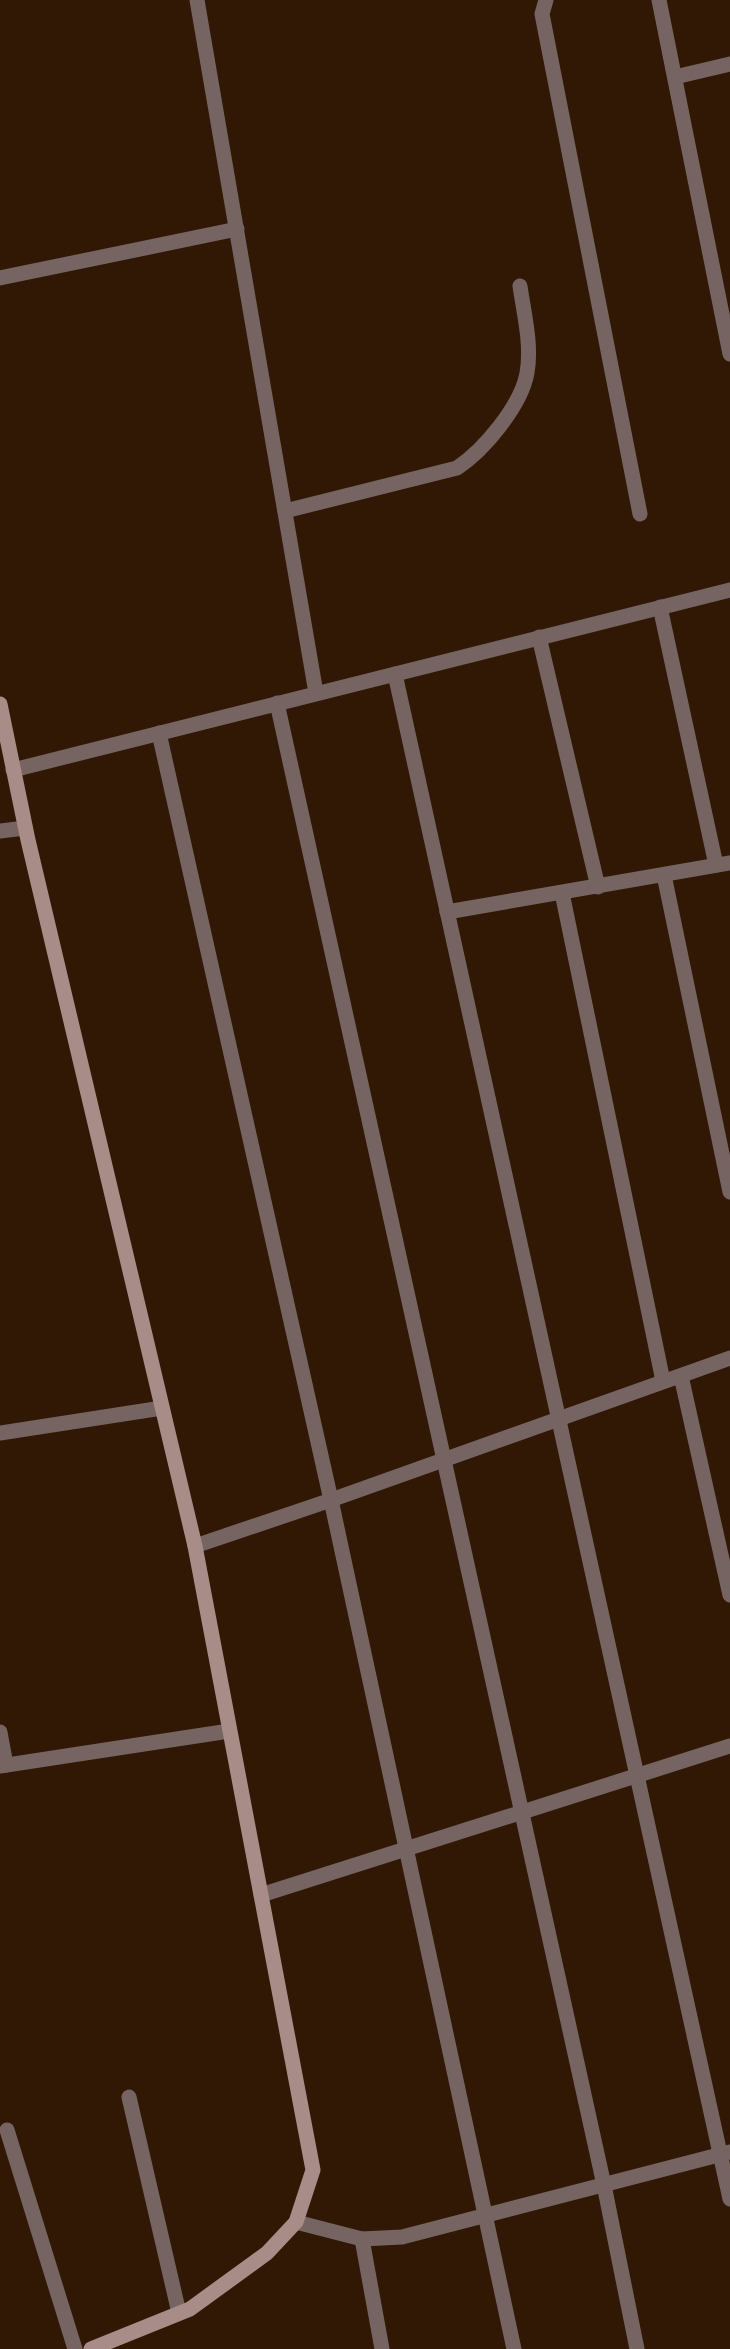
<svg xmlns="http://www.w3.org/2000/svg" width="730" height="2349" viewBox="0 0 730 2349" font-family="'Times New Roman',serif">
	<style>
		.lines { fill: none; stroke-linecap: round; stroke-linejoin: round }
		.street { stroke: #756462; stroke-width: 15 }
		.secondary { stroke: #a78c88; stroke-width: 15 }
	</style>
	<rect width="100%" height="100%" fill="#301805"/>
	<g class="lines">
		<!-- street -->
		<g class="street">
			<polyline points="197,0 316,693"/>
			<polyline points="546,0 542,14 640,514"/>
			<polyline points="659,0 730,354"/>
			<polyline points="675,77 730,64"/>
			<polyline points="0,278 237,229"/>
			<path d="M285 511 457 468C484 450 521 406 527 373 532 345 524 314 520 286"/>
			<polyline points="660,607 716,865"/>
			<polyline points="539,637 598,887"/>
			<polyline points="395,674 730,2199"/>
			<polyline points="277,703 604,2185 637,2349"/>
			<polyline points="159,733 331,1500 514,2349"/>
			<polyline points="13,770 730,590"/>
			<polyline points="0,831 25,828"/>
			<polyline points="664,875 730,1192"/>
			<polyline points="562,893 663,1381"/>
			<polyline points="447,912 730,863"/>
			<polyline points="681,1376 730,1595"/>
			<polyline points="0,1433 162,1408"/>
			<polyline points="195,1546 331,1500 730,1358"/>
			<polyline points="0,1732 6,1765"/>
			<polyline points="0,1766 229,1731"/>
			<polyline points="261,1895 730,1746"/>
			<polyline points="129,2097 179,2313"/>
			<polyline points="7,2130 75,2349"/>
			<polyline points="296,2222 362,2239 402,2237 730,2152"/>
			<polyline points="362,2239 382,2349"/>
		</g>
		<!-- secondary -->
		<polyline class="secondary" points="0,704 28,840 195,1546 313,2170 296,2222 267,2253 190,2309 91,2349"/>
	</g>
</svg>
